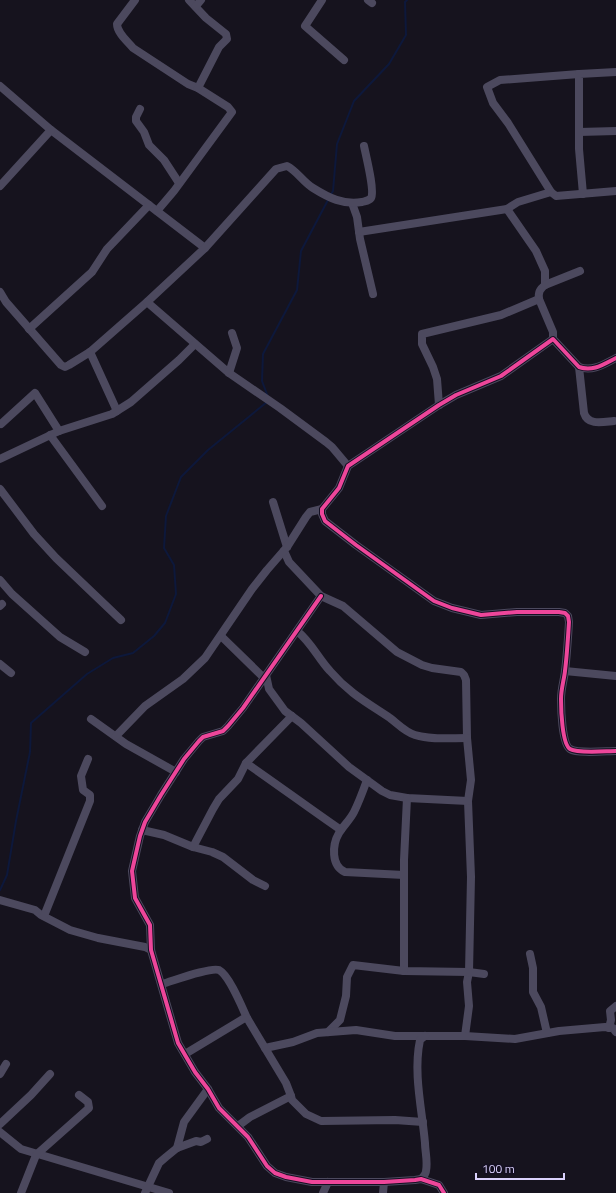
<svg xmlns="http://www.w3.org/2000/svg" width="616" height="1193" viewBox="0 0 616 1193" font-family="'Titillium Web',sans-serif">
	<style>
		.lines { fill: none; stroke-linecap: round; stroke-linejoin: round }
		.stream { stroke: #0d183b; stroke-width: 2 }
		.minor { stroke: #4c495e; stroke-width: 8 }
		.cycleway-casing { stroke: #140f22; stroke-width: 6 }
		.cycleway { stroke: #ed469a; stroke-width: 4 }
	</style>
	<rect width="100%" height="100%" fill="#16131e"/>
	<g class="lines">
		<!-- stream -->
		<g class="stream">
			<polyline points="330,196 333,191 337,144 354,101 389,64 406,35 405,2 407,0"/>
			<polyline points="268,397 262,381 263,354 297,290 301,251 328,200"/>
			<polyline points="0,890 7,875 16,821 30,752 31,723 87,674 113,658 133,653 154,636 165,623 176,594 174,565 164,548 166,516 181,477 208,450 267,402"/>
		</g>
		<!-- minor -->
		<g class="minor">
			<path d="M135 0 117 24C117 33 128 42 133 48L188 84 198 88 228 107 232 112 174 191 157 211"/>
			<polyline points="189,0 206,18 226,34 227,39 219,47 198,88"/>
			<polyline points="322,0 305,26 344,60"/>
			<polyline points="368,0 372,3"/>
			<polyline points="196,6 201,0"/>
			<polyline points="0,86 51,130 205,248"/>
			<polyline points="140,109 136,117 136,121 144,132 149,145 164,160 179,183"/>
			<polyline points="579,132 616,131"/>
			<polyline points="0,186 51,130"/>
			<polyline points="551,192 508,123 493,103 487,87 500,80 579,74"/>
			<polyline points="583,194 579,149 579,74 616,72"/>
			<polyline points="352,203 357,217 360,239 373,294"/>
			<polyline points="507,209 536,251 545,271 545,285"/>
			<polyline points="359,232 507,209 518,202 551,192 556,196 616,191"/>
			<path d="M0 292 6 302 61 365 65 367 69 365 90 352 147 302 205 248 276 169 287 166C297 171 303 182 313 188 329 198 343 205 362 202 365 201 369 201 371 198 375 191 366 156 364 146"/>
			<polyline points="147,302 229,373 280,408 326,442 332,447 348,466"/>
			<polyline points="29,329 92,272 107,249 149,205"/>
			<path d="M553 339V332L539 299C538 292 540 289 545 285L580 271"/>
			<polyline points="90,352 117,411"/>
			<path d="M616 358C604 364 593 372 579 367L553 339 501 376 456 395 439 405 348 466 339 488 322 509V514L325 521 356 545 434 601 452 608 481 615 517 612H559L565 613 568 616 569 622C568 638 567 655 565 671 564 680 561 689 561 699 561 709 562 744 570 749 578 754 606 751 616 751"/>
			<path d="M579 367 584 413C588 426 603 422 614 421"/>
			<polyline points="229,373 237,348 232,333"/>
			<polyline points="439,405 437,379 433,367 422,344 422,334 501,315 539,299"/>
			<polyline points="1,424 35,393 59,431"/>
			<polyline points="50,435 102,506"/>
			<polyline points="0,459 59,431 112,414 131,402 179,360 195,344"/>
			<polyline points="0,489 34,534 56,558 121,620"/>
			<polyline points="273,502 287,547"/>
			<polyline points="284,551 289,562 321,596 343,606 397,652 422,665 432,668 461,672 464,675 466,680 467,738 471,780 468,801 471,877 469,972 467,982 469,1006 465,1036"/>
			<polyline points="0,580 12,594 60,637 85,652"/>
			<polyline points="321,596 243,708 228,726 223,731 203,737 199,741 184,759 161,795 145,822 140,836 132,871 135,898 150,925 151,950 178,1043 195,1072 208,1089 219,1108 248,1137 267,1166 275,1173 286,1177 312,1182 384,1182 415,1180 421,1179 439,1185 444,1193"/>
			<polyline points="0,606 2,604"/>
			<path d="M297 631C311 642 318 658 330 671 349 693 366 702 390 718 398 724 405 732 415 735 431 740 450 738 467 738"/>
			<polyline points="221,636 264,678"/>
			<polyline points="0,664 11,673"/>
			<polyline points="565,671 616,676"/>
			<polyline points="266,675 269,689 285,711 301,723 349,767 382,791 390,795 407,798 468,801"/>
			<polyline points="91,719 126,744 176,772"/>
			<polyline points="116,736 145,706 183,679 205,658 252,589 267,570 287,547 306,517 310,512 322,509"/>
			<path d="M246 763C278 785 309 808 341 830"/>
			<path d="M367 780C363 791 359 802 354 812 350 820 343 826 339 833 332 845 331 866 345 872L404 875"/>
			<polyline points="407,798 404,860 404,971 469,972 484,974"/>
			<polyline points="142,830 164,835 193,847 212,852 223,857 253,880 265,886"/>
			<polyline points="193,847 213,809 219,799 238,779 246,763 292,716"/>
			<polyline points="0,900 35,910 41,915 70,930 98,938 145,947 151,950"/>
			<polyline points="44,916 90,801 90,795 83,790 81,776 88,759"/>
			<polyline points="530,954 533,968 533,992 541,1007 547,1033"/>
			<path d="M162 984C173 981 210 967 219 970 229 975 242 1007 247 1018"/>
			<polyline points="609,1028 611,1020 610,1011 616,1006"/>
			<polyline points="328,1032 340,1020 346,996 347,977 353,965 404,971"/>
			<polyline points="265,1048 293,1042 317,1033 356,1030 395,1036 465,1036 515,1039 559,1031 605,1027 613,1028 616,1032"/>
			<polyline points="185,1054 243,1019 247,1018 286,1083 291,1096 250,1117 238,1126"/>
			<polyline points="0,1074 6,1064"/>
			<polyline points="291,1096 292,1100 306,1114 321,1121 395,1120 423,1122"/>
			<polyline points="0,1124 31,1095 50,1074"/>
			<polyline points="0,1132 21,1149 169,1193"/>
			<polyline points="177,1148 184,1122 208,1089"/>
			<path d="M421 1179C424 1176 426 1174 426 1171 428 1162 425 1151 425 1143 422 1109 413 1073 420 1040L425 1036"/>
			<polyline points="21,1193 36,1155 89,1108 88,1102 79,1095"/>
			<polyline points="145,1193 159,1163 166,1157 177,1148 196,1141 201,1142 207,1139"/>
			<polyline points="323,1193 328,1182"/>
			<polyline points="383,1193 384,1182"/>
		</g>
		<defs>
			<g id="cycleway">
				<path d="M616 358C604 364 593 372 579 367L553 339 501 376 456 395 439 405 348 466 339 488 322 509V514L325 521 356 545 434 601 452 608 481 615 517 612H559L565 613 568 616 569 622C568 638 567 655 565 671 564 680 561 689 561 699 561 709 562 744 570 749 578 754 606 751 616 751"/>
				<polyline points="321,596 243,708 228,726 223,731 203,737 199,741 184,759 161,795 145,822 140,836 132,871 135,898 150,925 151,950 178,1043 195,1072 208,1089 219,1108 248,1137 267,1166 275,1173 286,1177 312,1182 384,1182 415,1180 421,1179 439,1185 444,1193"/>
			</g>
		</defs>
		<!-- cycleway casing -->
		<use href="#cycleway" class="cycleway-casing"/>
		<!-- cycleway -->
		<use href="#cycleway" class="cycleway"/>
	</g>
	<!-- scale -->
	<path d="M476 1173v6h88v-6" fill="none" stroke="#dbd2fd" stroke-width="2"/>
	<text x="482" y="1173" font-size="12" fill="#dbd2fd" stroke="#140f22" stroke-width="3" paint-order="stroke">100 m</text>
</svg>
